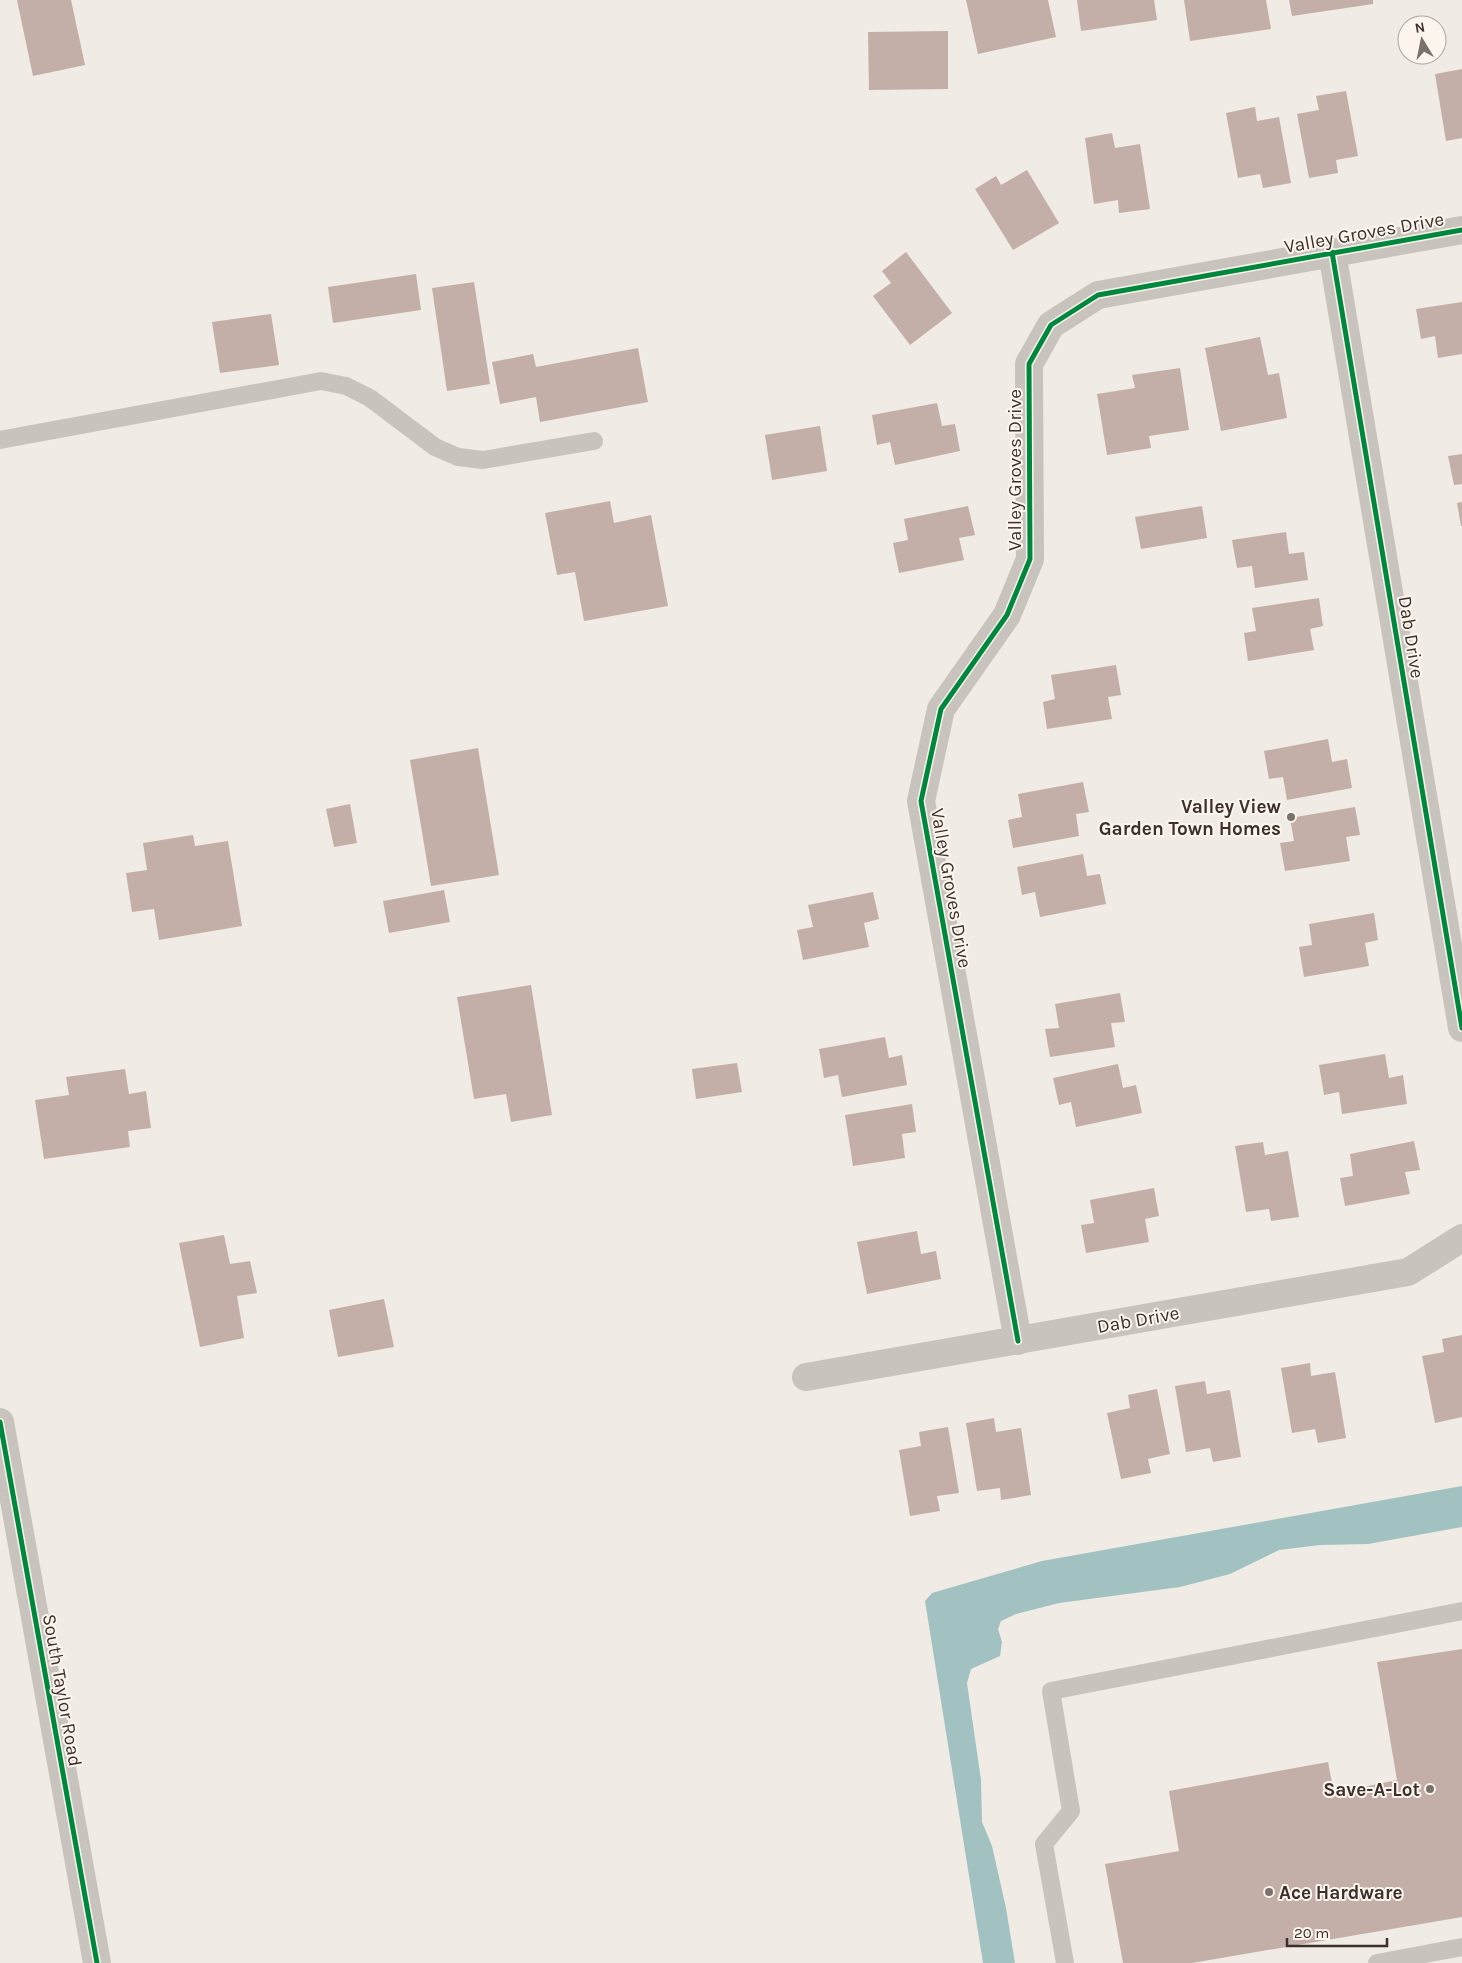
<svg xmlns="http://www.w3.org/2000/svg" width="1462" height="1963" viewBox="0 0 1462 1963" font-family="Karla,sans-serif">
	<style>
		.water { fill: #a1c2c1 }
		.building { fill: #c3afa7 }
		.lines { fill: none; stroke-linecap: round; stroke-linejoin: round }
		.service { stroke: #c9c3be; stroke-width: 18 }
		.minor { stroke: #c9c3be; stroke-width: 28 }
		.cycleway-casing { stroke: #fbf5ee; stroke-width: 8 }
		.cycleway { stroke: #00873e; stroke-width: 5 }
		.poi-dot { fill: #7a716c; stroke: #fbf5ee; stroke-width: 2 }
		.labels { text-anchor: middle; stroke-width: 4; stroke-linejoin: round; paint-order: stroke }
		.street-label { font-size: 19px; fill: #3b302b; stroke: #fbf5ee }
		.poi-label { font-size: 19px; font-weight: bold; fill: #3b302b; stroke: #fbf5ee; text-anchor: end }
	</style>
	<rect width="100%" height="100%" fill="#f0ebe5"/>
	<!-- water -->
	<polygon class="water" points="1462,1486 1462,1527 1368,1544 1320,1545 1279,1550 1230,1574 1180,1587 1059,1603 1016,1614 1001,1621 998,1629 1002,1642 1000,1656 971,1669 967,1683 981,1780 982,1822 992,1846 1006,1908 1015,1963 983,1963 925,1601 932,1593 1042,1561"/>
	<!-- building -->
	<g class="building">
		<polygon points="17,0 71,0 85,65 33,76"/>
		<polygon points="966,0 1048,0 1056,37 978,54"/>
		<polygon points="1077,0 1154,0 1157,20 1081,31"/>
		<polygon points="1184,0 1266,0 1271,29 1190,41"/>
		<polygon points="1289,0 1373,0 1373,4 1292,16"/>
		<polygon points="948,31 948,89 869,90 868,32"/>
		<polygon points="1462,69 1462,138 1446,141 1435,74"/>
		<polygon points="1346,91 1358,156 1336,160 1338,173 1309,178 1297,114 1319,110 1316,96"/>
		<polygon points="1255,107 1257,121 1279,117 1291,183 1263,188 1260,174 1238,178 1226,113"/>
		<polygon points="1112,133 1115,148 1140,144 1150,209 1119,213 1118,200 1094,204 1085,138"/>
		<polygon points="1027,170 1059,223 1013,250 975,189 996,176 1001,185"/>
		<polygon points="906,252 952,313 910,345 873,296 891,283 882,271"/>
		<polygon points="416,274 421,310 333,323 328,287"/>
		<polygon points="474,282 490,384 447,391 432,288"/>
		<polygon points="1462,302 1462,354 1438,358 1435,336 1421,339 1416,309"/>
		<polygon points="271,314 279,365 220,373 212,322"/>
		<polygon points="1260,337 1268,375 1279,373 1287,418 1221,431 1205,348"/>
		<polygon points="638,348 648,402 540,422 536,397 500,404 492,362 533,354 536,367"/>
		<polygon points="1180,368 1189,430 1149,436 1151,448 1107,455 1097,394 1135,388 1132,375"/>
		<polygon points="937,403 942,426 955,424 960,451 895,465 890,442 877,445 872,415"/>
		<polygon points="820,426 827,471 772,480 765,435"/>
		<polygon points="1462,454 1462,484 1454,485 1448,456"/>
		<polygon points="610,501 614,523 651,515 668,606 584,621 575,572 557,575 545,513"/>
		<polygon points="1462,502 1462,526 1461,526 1457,503"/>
		<polygon points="968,506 975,535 959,538 964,560 899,573 893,543 908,540 904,519"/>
		<polygon points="1202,506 1207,538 1141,549 1135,517"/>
		<polygon points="1286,532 1289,554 1304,552 1308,580 1255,588 1252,566 1237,568 1232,540"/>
		<polygon points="1319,598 1323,626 1310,629 1314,650 1248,661 1244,633 1256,631 1252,608"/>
		<polygon points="1116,665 1121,695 1108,697 1112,719 1047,729 1043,702 1055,699 1051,675"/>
		<polygon points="1328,739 1332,762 1347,759 1352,788 1287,800 1283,777 1269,779 1264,751"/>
		<polygon points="478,748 499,875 431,886 410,760"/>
		<polygon points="1083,782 1089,812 1076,814 1079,836 1013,848 1008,820 1022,817 1018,794"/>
		<polygon points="350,804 357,843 334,847 326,809"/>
		<polygon points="1355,807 1360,835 1346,837 1350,861 1285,871 1280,843 1294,841 1290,818"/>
		<polygon points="193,835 195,846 228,841 242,926 159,940 154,909 132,912 126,873 147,870 143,843"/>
		<polygon points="1083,854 1087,876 1100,874 1106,904 1040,917 1035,892 1022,895 1017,867"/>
		<polygon points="444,890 450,922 389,933 383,901"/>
		<polygon points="873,892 879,919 864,923 869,947 803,960 797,930 813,927 808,905"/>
		<polygon points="1374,913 1378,940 1365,943 1369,966 1304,977 1299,947 1312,945 1309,924"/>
		<polygon points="531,985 552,1115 511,1122 506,1094 474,1099 457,997"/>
		<polygon points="1120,993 1125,1022 1111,1023 1115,1047 1050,1057 1045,1029 1059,1028 1055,1004"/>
		<polygon points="885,1037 889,1058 902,1055 907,1085 842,1097 838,1075 824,1078 819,1049"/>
		<polygon points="1385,1054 1389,1078 1403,1075 1407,1104 1342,1114 1339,1092 1324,1095 1319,1065"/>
		<polygon points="737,1063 742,1092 696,1099 692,1069"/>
		<polygon points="1118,1064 1123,1088 1136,1085 1142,1113 1076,1127 1071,1102 1059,1105 1053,1078"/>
		<polygon points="125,1069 129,1094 146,1091 151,1128 128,1131 130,1147 44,1159 35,1100 69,1095 66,1077"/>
		<polygon points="912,1104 916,1132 902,1134 905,1158 853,1166 845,1115"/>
		<polygon points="1414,1141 1420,1170 1405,1172 1410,1194 1345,1206 1340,1178 1353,1176 1350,1154"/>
		<polygon points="1263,1142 1265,1155 1288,1151 1299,1217 1271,1221 1269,1209 1246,1212 1235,1146"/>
		<polygon points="1154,1188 1159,1216 1145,1219 1149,1242 1086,1253 1081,1225 1094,1223 1090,1200"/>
		<polygon points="917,1231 921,1254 936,1251 941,1279 867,1294 857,1242"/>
		<polygon points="224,1235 230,1264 250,1261 257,1293 237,1296 244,1338 200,1347 179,1243"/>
		<polygon points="384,1299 394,1347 338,1357 329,1310"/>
		<polygon points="1462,1335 1462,1417 1435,1423 1422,1356 1444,1352 1442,1339"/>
		<polygon points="1310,1363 1311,1376 1335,1372 1346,1438 1318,1443 1315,1429 1292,1433 1281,1368"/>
		<polygon points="1205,1381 1207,1394 1230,1390 1241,1457 1213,1462 1210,1448 1186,1452 1175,1386"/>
		<polygon points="1157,1389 1170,1454 1148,1459 1151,1473 1121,1479 1107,1413 1130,1408 1128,1395"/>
		<polygon points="994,1418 996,1432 1021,1428 1031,1495 1001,1500 1000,1488 977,1491 966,1423"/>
		<polygon points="948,1427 959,1493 937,1496 940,1511 910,1516 899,1450 921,1446 919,1432"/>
		<polygon points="1462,1649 1462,1917 1192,1963 1123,1963 1105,1864 1179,1851 1169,1791 1328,1762 1334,1793 1397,1780 1377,1662"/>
	</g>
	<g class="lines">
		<!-- service -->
		<g class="service">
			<polyline points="0,440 321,381 346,386 370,398 435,447 458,457 483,460 594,441"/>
			<polyline points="1065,1963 1044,1844 1071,1811 1051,1691 1462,1611"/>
			<polyline points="1377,1963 1462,1947"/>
		</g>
		<!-- minor -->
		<g class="minor">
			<polyline points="1332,252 1462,1028"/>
			<polyline points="1018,1341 921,801 941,709 1007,615 1030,559 1029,364 1051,325 1098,295 1462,230"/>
			<polyline points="806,1377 1408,1272 1462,1238"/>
			<polyline points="0,1422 97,1963"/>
		</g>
		<defs>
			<g id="cycleway">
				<polyline points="1332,252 1462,1028"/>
				<polyline points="1018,1341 921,801 941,709 1007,615 1030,559 1029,364 1051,325 1098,295 1462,230"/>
				<polyline points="0,1422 97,1963"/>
			</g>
		</defs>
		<!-- cycleway casing -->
		<use href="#cycleway" class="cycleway-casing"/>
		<!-- cycleway -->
		<use href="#cycleway" class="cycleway"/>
	</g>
	<!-- markers -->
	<g class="poi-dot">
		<circle cx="1291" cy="817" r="5"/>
		<circle cx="1430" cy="1789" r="5"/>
		<circle cx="1269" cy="1892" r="5"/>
	</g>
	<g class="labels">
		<!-- street labels -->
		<g class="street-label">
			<text transform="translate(1364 232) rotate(-10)" y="7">Valley Groves Drive</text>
			<text transform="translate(1014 470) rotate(-90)" y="7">Valley Groves Drive</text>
			<text transform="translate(1412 637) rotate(81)" y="7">Dab Drive</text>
			<text transform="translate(952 888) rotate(80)" y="7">Valley Groves Drive</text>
			<text transform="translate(1138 1319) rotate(-10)" y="7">Dab Drive</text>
			<text transform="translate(63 1690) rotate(80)" y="7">South Taylor Road</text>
		</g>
		<!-- poi labels -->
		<g class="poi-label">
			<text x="1281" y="813">Valley View<tspan x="1281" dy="22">Garden Town Homes</tspan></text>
			<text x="1420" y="1796">Save-A-Lot</text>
			<text x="1279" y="1899" text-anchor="start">Ace Hardware</text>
		</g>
	</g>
	<!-- north arrow -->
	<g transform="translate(1422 40) rotate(350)"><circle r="24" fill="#fbf5ee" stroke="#aea6a0"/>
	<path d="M0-4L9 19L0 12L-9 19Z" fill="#7a716c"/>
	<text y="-8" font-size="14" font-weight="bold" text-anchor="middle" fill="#3b302b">N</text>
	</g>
	<!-- scale -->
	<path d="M1287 1938v8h100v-8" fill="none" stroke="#3b302b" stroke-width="2.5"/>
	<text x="1294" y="1938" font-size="15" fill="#3b302b" stroke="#fbf5ee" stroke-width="4" paint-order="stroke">20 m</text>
</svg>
